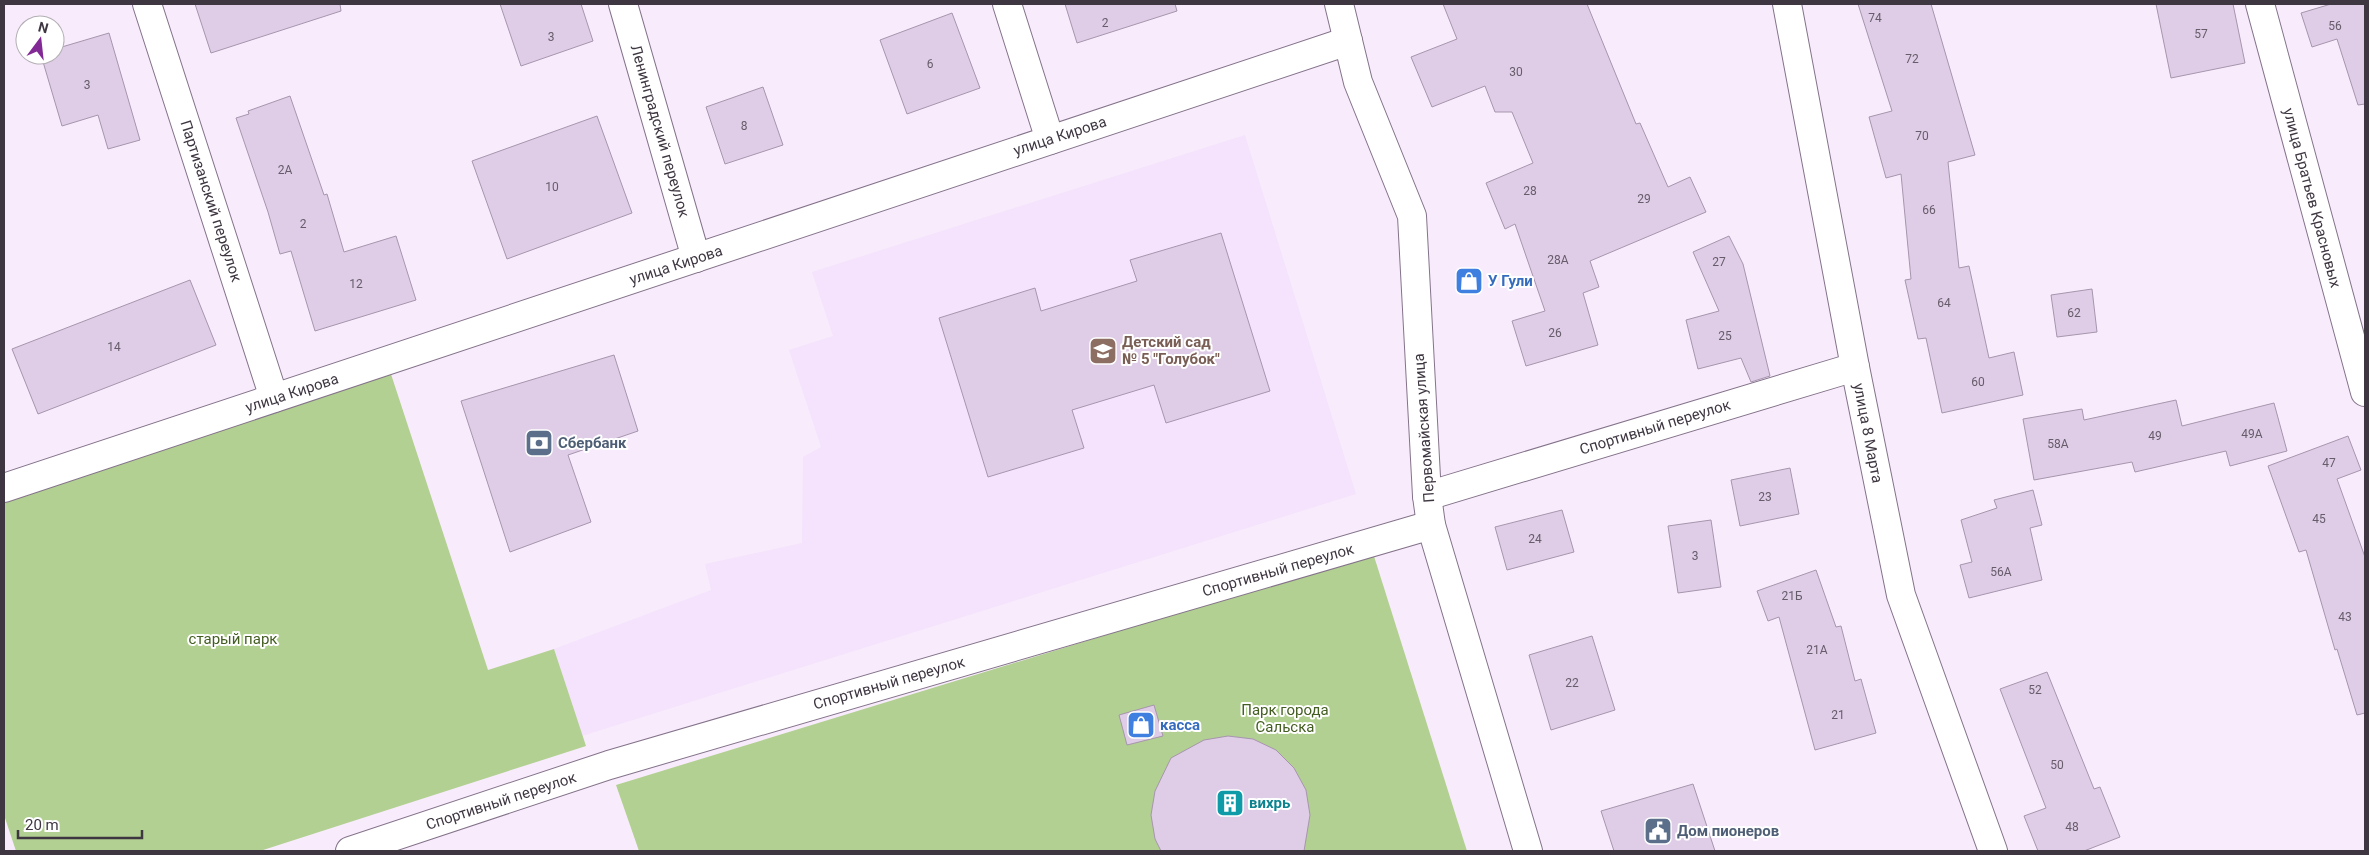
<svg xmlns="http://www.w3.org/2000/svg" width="2369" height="855" viewBox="0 0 2369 855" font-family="Roboto,sans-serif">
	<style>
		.built { fill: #f5e2fc }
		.green { fill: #b2d091 }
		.building { fill: #dfcce6; stroke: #a795ae }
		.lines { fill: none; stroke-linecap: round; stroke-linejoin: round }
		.minor-casing { stroke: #84738a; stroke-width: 30 }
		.minor { stroke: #fff; stroke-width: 28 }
		.labels { text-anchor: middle; stroke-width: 4; stroke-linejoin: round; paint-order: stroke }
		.number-label { font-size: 12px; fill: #665c6a }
		.street-label { font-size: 15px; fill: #3e3641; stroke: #fff }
		.shop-label { font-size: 15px; font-weight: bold; fill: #366cbe; stroke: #fff; text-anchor: start }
		.education-label { font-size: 15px; font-weight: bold; fill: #785e54; stroke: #fff; text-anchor: start }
		.service-label { font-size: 15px; font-weight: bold; fill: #4e5e75; stroke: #fff; text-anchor: start }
		.park-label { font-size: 15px; fill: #445e22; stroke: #fff }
		.culture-label { font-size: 15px; font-weight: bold; fill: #0d838f; stroke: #fff; text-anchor: start }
	</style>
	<rect width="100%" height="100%" fill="#f8ecfc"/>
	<!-- built -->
	<polygon class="built" points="1245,135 1356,494 582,736 554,649 711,590 705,564 802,543 803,457 821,447 789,350 833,336 812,272"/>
	<!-- green -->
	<g class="green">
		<polygon points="389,368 488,670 554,649 586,746 260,851 16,851 4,815 4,493"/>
		<polygon points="1373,553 1467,851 639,851 616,785"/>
	</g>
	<!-- building -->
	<g class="building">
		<polygon points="195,4 340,4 341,11 211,53"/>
		<polygon points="500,4 581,4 593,41 521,66"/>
		<polygon points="1065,4 1175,4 1177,11 1077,43"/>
		<polygon points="1443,4 1587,4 1636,124 1640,123 1668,187 1690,177 1706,212 1590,261 1599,287 1583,293 1598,345 1526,366 1512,321 1545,311 1515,224 1505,229 1486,183 1533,163 1512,112 1495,112 1485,86 1432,107 1411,57 1457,39"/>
		<polygon points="1858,4 1931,4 1975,155 1948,162 1959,268 1969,266 1989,358 2014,352 2023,395 1942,413 1926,338 1918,339 1905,280 1911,279 1901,174 1886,178 1869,117 1892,111"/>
		<polygon points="2156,4 2233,4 2245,63 2171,78"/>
		<polygon points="2331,4 2365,4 2365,104 2358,105 2337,39 2312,47 2301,13"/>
		<polygon points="952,13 980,88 907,114 880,40"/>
		<polygon points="109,33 140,140 108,149 98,115 62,126 41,55 55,55 55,49"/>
		<polygon points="763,87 783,145 725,164 706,107"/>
		<polygon points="290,96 324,195 327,194 344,252 396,236 416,300 315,331 291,251 280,254 268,212 236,118 249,114 248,111"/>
		<polygon points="597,116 632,213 507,259 472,161"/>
		<polygon points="1221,233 1270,391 1166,423 1154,385 1072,410 1084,448 988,477 939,318 1035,288 1041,311 1137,281 1130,260"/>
		<polygon points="1729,236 1743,264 1770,376 1751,382 1741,358 1698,369 1686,320 1719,311 1693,252"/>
		<polygon points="190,280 216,345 38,414 12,349"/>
		<polygon points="2092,289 2097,332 2057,337 2051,295"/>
		<polygon points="614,355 638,431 568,455 591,522 510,552 461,401"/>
		<polygon points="2176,400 2182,426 2274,403 2287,451 2230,466 2226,451 2135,472 2132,462 2034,480 2023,419 2082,409 2084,420"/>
		<polygon points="2348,436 2361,470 2337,479 2365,557 2365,713 2357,715 2337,649 2335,650 2306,550 2299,552 2268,466"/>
		<polygon points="1790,468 1799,514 1740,526 1731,480"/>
		<polygon points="2033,490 2042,525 2030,528 2042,580 1969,598 1960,565 1972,562 1961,520 1997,508 1994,500"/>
		<polygon points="1562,510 1574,552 1507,570 1495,527"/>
		<polygon points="1711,520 1721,587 1678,593 1668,526"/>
		<polygon points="1816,570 1836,627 1841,626 1855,681 1861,679 1876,733 1815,750 1779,617 1768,621 1757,591"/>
		<polygon points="1592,636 1615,710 1551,730 1529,655"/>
		<polygon points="2047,672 2094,789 2100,787 2120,837 2084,851 2038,851 2024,816 2046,808 2000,689"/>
		<polygon points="1154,705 1163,736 1127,745 1119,715"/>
		<polygon points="1228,736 1253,739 1276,750 1294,768 1306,790 1310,815 1304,851 1161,851 1155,839 1151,815 1155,791 1171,758 1204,740"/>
		<polygon points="1693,784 1715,851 1614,851 1601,811"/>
	</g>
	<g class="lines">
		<defs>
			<g id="minor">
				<polyline points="147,4 274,398"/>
				<polyline points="623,4 696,258"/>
				<polyline points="1007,4 1050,140"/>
				<polyline points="1339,4 1358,82 1412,216 1427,496 1431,525 1528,851"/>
				<polyline points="1787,4 1855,367 1901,595 1993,851"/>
				<polyline points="2260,4 2365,392"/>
				<polyline points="4,488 1348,41"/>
				<polyline points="1427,496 1855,367"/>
				<polyline points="350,851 609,765 1431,525"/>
			</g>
		</defs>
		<!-- minor casing -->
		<use href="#minor" class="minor-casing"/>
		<!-- minor -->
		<use href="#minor" class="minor"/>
	</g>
	<!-- icons -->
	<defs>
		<symbol id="shop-square" viewBox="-11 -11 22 22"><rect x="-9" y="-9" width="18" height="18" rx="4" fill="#3f7fe0" stroke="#fff"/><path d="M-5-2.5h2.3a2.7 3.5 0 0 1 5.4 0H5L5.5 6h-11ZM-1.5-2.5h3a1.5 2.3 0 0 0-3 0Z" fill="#fff"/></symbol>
		<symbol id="school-square" viewBox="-11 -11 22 22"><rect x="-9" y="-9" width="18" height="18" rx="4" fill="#8d6e63" stroke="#fff"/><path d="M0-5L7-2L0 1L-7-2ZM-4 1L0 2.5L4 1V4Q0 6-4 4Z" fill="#fff"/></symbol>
		<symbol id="bank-square" viewBox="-11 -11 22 22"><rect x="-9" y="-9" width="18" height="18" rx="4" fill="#5c6f8a" stroke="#fff"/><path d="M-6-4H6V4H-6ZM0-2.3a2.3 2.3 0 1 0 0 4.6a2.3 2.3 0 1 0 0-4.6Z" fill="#fff"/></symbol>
		<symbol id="building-square" viewBox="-11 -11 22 22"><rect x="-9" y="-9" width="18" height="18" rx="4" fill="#0f9aa8" stroke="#fff"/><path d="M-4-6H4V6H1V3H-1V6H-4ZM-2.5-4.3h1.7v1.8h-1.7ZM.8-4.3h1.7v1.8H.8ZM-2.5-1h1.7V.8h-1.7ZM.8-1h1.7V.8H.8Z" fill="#fff"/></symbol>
		<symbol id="civic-square" viewBox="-11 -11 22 22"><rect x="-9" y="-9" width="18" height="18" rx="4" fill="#5c6f8a" stroke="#fff"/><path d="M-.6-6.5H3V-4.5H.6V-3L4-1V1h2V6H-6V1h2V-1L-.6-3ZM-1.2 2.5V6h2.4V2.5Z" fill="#fff"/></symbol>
	</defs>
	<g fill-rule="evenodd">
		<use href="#shop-square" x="1453" y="265" width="32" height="32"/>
		<use href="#school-square" x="1087" y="335" width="32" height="32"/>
		<use href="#bank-square" x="523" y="427" width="32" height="32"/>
		<use href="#shop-square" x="1125" y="709" width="32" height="32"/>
		<use href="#building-square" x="1214" y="787" width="32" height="32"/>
		<use href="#civic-square" x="1642" y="815" width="32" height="32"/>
	</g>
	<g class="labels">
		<!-- number labels -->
		<g class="number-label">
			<text x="1875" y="22">74</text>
			<text x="1105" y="27">2</text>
			<text x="2335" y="30">56</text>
			<text x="2201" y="38">57</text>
			<text x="551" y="41">3</text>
			<text x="1912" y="63">72</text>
			<text x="930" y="68">6</text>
			<text x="1516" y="76">30</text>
			<text x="87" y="89">3</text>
			<text x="744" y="130">8</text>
			<text x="1922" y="140">70</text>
			<text x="285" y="174">2А</text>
			<text x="552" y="191">10</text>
			<text x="1530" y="195">28</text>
			<text x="1644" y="203">29</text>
			<text x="1929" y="214">66</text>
			<text x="303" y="228">2</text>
			<text x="1558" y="264">28А</text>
			<text x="1719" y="266">27</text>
			<text x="356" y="288">12</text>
			<text x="1944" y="307">64</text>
			<text x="2074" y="317">62</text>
			<text x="1555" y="337">26</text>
			<text x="1725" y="340">25</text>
			<text x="114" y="351">14</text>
			<text x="1978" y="386">60</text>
			<text x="2252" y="438">49А</text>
			<text x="2155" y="440">49</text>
			<text x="2058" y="448">58А</text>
			<text x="2329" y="467">47</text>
			<text x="1765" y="501">23</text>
			<text x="2319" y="523">45</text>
			<text x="1535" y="543">24</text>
			<text x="1695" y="560">3</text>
			<text x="2001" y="576">56А</text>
			<text x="1792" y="600">21Б</text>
			<text x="2345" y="621">43</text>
			<text x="1817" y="654">21А</text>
			<text x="1572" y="687">22</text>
			<text x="2035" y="694">52</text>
			<text x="1838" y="719">21</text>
			<text x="2057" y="769">50</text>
			<text x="2072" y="831">48</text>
		</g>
		<!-- street labels -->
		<g class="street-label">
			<text transform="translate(660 131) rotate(74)" y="5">Ленинградский переулок</text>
			<text transform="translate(1060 136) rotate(-18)" y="5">улица Кирова</text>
			<text transform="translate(2312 198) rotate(75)" y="5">улица Братьев Красновых</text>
			<text transform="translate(211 201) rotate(72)" y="5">Партизанский переулок</text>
			<text transform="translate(676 265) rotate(-18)" y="5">улица Кирова</text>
			<text transform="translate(292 393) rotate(-18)" y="5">улица Кирова</text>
			<text transform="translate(1655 427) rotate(-17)" y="5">Спортивный переулок</text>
			<text transform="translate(1424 428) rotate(-94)" y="5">Первомайская улица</text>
			<text transform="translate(1868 433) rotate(79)" y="5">улица 8 Марта</text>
			<text transform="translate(1278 570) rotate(-16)" y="5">Спортивный переулок</text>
			<text transform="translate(889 683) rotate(-16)" y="5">Спортивный переулок</text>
			<text transform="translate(501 801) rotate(-18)" y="5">Спортивный переулок</text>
		</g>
		<!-- shop labels -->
		<g class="shop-label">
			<text x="1488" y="286">У Гули</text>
			<text x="1160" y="730">касса</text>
		</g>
		<!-- education labels -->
		<g class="education-label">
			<text x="1122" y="347">Детский сад<tspan x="1122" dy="17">№ 5 "Голубок"</tspan></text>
		</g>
		<!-- service labels -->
		<g class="service-label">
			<text x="558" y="448">Сбербанк</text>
			<text x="1677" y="836">Дом пионеров</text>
		</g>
		<!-- park labels -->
		<g class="park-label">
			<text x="233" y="644">старый парк</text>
			<text x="1285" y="715">Парк города<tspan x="1285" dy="17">Сальска</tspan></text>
		</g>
		<!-- culture labels -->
		<g class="culture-label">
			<text x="1249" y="808">вихрь</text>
		</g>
	</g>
	<!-- border -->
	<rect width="2369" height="855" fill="none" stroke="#3e3641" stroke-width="10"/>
	<!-- north arrow -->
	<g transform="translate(40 40) rotate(15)"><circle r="24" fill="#ffffff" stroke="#b2afb3"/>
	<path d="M0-4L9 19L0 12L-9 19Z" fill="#822996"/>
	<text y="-8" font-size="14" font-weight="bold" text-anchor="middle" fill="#3e3641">N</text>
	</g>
	<!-- scale -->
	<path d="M18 830v8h124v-8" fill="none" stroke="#3e3641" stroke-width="2.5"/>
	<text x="25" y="830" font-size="15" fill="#3e3641" stroke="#ffffff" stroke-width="4" paint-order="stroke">20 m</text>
</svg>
